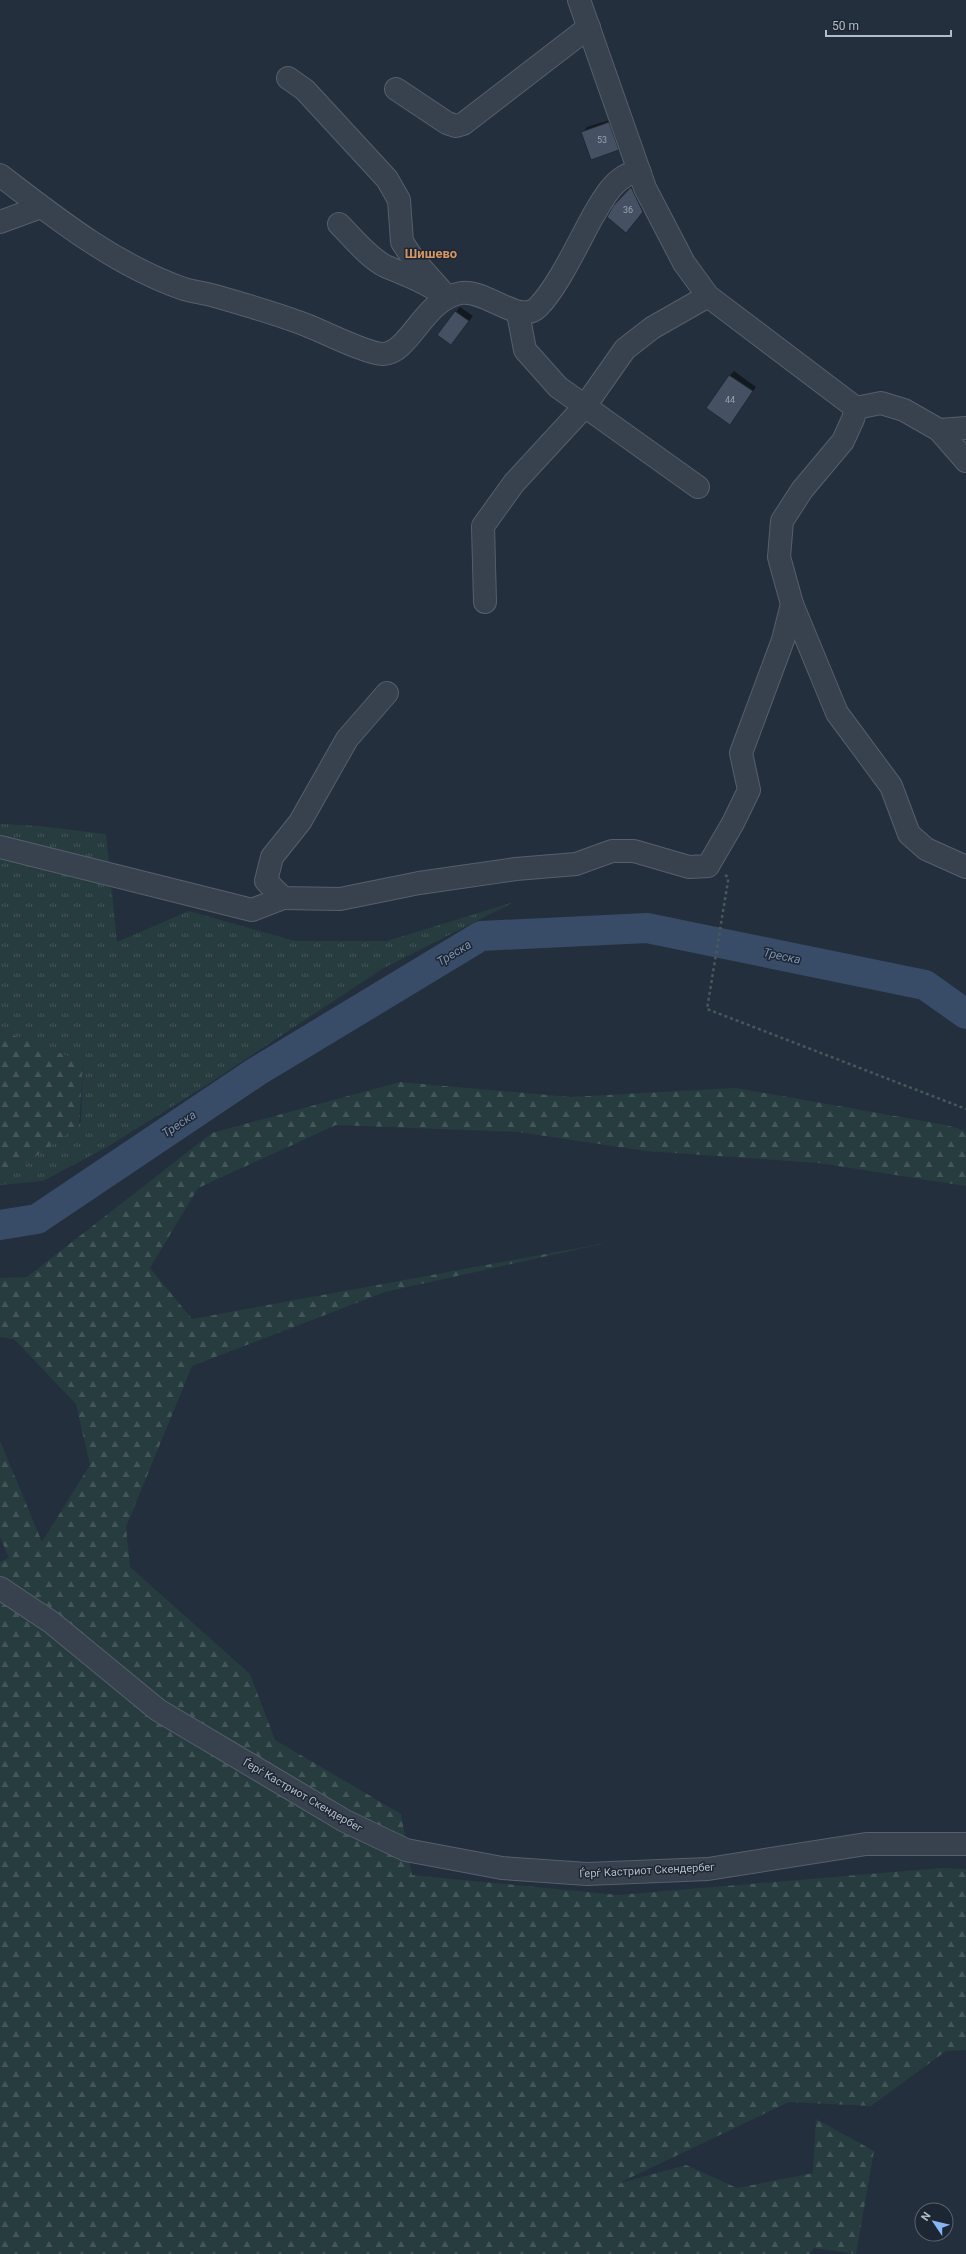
<svg xmlns="http://www.w3.org/2000/svg" width="966" height="2254" viewBox="0 0 966 2254" font-family="Roboto,sans-serif">
	<style>
		.grass { fill: url(#grass-tufts) }
		.forest { fill: url(#forest-firs) }
		.shadow { fill: #0007 }
		.lines { fill: none; stroke-linecap: round; stroke-linejoin: round }
		.river { stroke: #394c67; stroke-width: 30 }
		.building { fill: #455162; stroke: #1f2835 }
		.minor-casing { stroke: #565f6c; stroke-width: 24 }
		.path { stroke: #44595c; stroke-width: 2.5; stroke-dasharray: 3 3; stroke-linecap: butt }
		.minor { stroke: #38414e; stroke-width: 22 }
		.labels { text-anchor: middle; stroke-width: 3; stroke-linejoin: round; paint-order: stroke }
		.number-label { font-size: 9px; fill: #98a1af }
		.street-label { font-size: 11px; fill: #b4bcc9; stroke: #1d2633 }
		.water-label { font-size: 12px; font-style: italic; fill: #7c92b1; stroke: #1d2633 }
		.quarter-label { font-size: 13px; font-weight: bold; fill: #d59563; stroke: #1d2633 }
	</style>
	<defs>
		<pattern id="grass-tufts" width="24" height="20" patternUnits="userSpaceOnUse"><rect width="24" height="20" fill="#263c3f"/><path d="M3 7l-1-3M5 7V3M7 7l1-3M15 17l-1-3M17 17v-4M19 17l1-3" fill="none" stroke="#435659"/></pattern>
		<pattern id="forest-firs" width="22" height="20" patternUnits="userSpaceOnUse"><rect width="22" height="20" fill="#263c3f"/><path d="M5 1l3.5 6h-7zM16 11l3.5 6h-7z" fill="#435659"/></pattern>
	</defs>
	<rect width="100%" height="100%" fill="#242f3e"/>
	<!-- grass -->
	<polygon class="grass" points="0,824 39,826 106,834 117,942 189,911 295,941 387,941 514,902 382,969 202,1088 107,1147 43,1181 0,1185 0,1181 81,1122 83,1062 0,1030"/>
	<!-- forest -->
	<g class="forest">
		<polygon points="0,1030 83,1062 79,1126 0,1181"/>
		<polygon points="400,1082 570,1097 736,1088 946,1125 966,1131 966,1186 819,1163 646,1151 518,1132 336,1125 198,1188 150,1268 192,1319 606,1243 385,1292 192,1366 126,1527 130,1567 250,1674 275,1740 401,1814 412,1875 618,1895 940,1868 966,1869 966,2050 946,2051 871,2106 789,2102 617,2184 686,2165 737,2188 813,2173 816,2119 874,2151 856,2254 814,2248 810,2254 0,2254 0,1562 9,1558 0,1537 0,1441 42,1542 90,1465 76,1404 14,1339 0,1337 0,1278 27,1277 212,1133"/>
	</g>
	<!-- shadow -->
	<g class="shadow">
		<polygon points="613,119 622,145 618,149 583,132 587,127"/>
		<polygon points="635,184 647,207 630,228 631,188"/>
		<polygon points="460,307 473,316 451,344 438,335"/>
		<polygon points="734,371 756,387 730,423 730,375"/>
	</g>
	<g class="lines">
		<!-- river -->
		<polyline class="river" points="0,1225 37,1219 256,1072 481,936 647,928 925,985 966,1014"/>
	</g>
	<!-- building -->
	<g class="building">
		<polygon points="609,122 619,150 591,160 581,132"/>
		<polygon points="631,187 643,212 626,233 607,217 613,206"/>
		<polygon points="455,311 469,321 451,345 437,335"/>
		<polygon points="729,375 753,391 730,425 706,408"/>
	</g>
	<g class="lines">
		<defs>
			<g id="minor">
				<polyline points="579,0 645,188 684,263 708,296 856,408 881,403 904,410 939,430 966,461"/>
				<polyline points="288,78 305,90 387,179 399,200 402,242 414,260 447,297"/>
				<polyline points="396,89 447,123 456,126 463,124 589,27"/>
				<path d="M0 175C57 219 115 265 184 289 194 292 205 293 215 296 243 304 271 312 298 322 317 328 366 354 383 354 410 353 424 299 461 293 486 289 520 326 538 307 558 287 579 241 593 216 602 201 610 185 625 176 629 173 635 173 640 173"/>
				<polyline points="0,222 41,207"/>
				<path d="M339 224C353 238 368 257 385 266 401 273 416 278 431 287"/>
				<polyline points="518,313 525,350 558,387 698,487"/>
				<polyline points="939,430 966,428"/>
				<polyline points="485,602 483,526 514,483 585,406 625,349 652,328 708,296"/>
				<polyline points="792,604 837,713 891,786 909,834 926,849 966,867"/>
				<polyline points="387,693 347,739 300,822 272,857 266,881 283,898 340,899 419,883 516,869 576,864 612,851 634,851 689,867 708,866 733,823 749,790 741,753 783,640 792,604 779,557 782,521 802,490 843,441 853,419 856,408"/>
				<polyline points="0,847 252,910 283,898"/>
				<polyline points="0,1588 51,1622 158,1710 345,1821 406,1850 502,1868 587,1874 708,1869 866,1844 966,1844"/>
			</g>
		</defs>
		<!-- minor casing -->
		<use href="#minor" class="minor-casing"/>
		<!-- path -->
		<polyline class="path" points="725,875 728,877 728,881 707,1009 966,1109"/>
		<!-- minor -->
		<use href="#minor" class="minor"/>
	</g>
	<g class="labels">
		<!-- number labels -->
		<g class="number-label">
			<text x="602" y="143">53</text>
			<text x="628" y="213">36</text>
			<text x="730" y="403">44</text>
		</g>
		<!-- street labels -->
		<g class="street-label">
			<text transform="translate(303 1795) rotate(30)" y="4">Ѓерѓ Кастриот Скендербег</text>
			<text transform="translate(647 1870) rotate(-3)" y="4">Ѓерѓ Кастриот Скендербег</text>
		</g>
		<!-- water labels -->
		<g class="water-label">
			<text transform="translate(454 953) rotate(-31)" y="4">Треска</text>
			<text transform="translate(782 956) rotate(12)" y="4">Треска</text>
			<text transform="translate(179 1124) rotate(-34)" y="4">Треска</text>
		</g>
		<!-- quarter labels -->
		<g class="quarter-label">
			<text x="431" y="258">Шишево</text>
		</g>
	</g>
	<!-- north arrow -->
	<g transform="translate(934 2222) rotate(305)"><circle r="19" fill="#1d2633" stroke="#59626f"/>
	<path d="M0-3L7 15L0 10L-7 15Z" fill="#8ab4f8"/>
	<text y="-6" font-size="11" font-weight="bold" text-anchor="middle" fill="#b4bcc9">N</text>
	</g>
	<!-- scale -->
	<path d="M826 30v6h125v-6" fill="none" stroke="#b4bcc9" stroke-width="2"/>
	<text x="832" y="30" font-size="12" fill="#b4bcc9" stroke="#1d2633" stroke-width="3" paint-order="stroke">50 m</text>
</svg>
